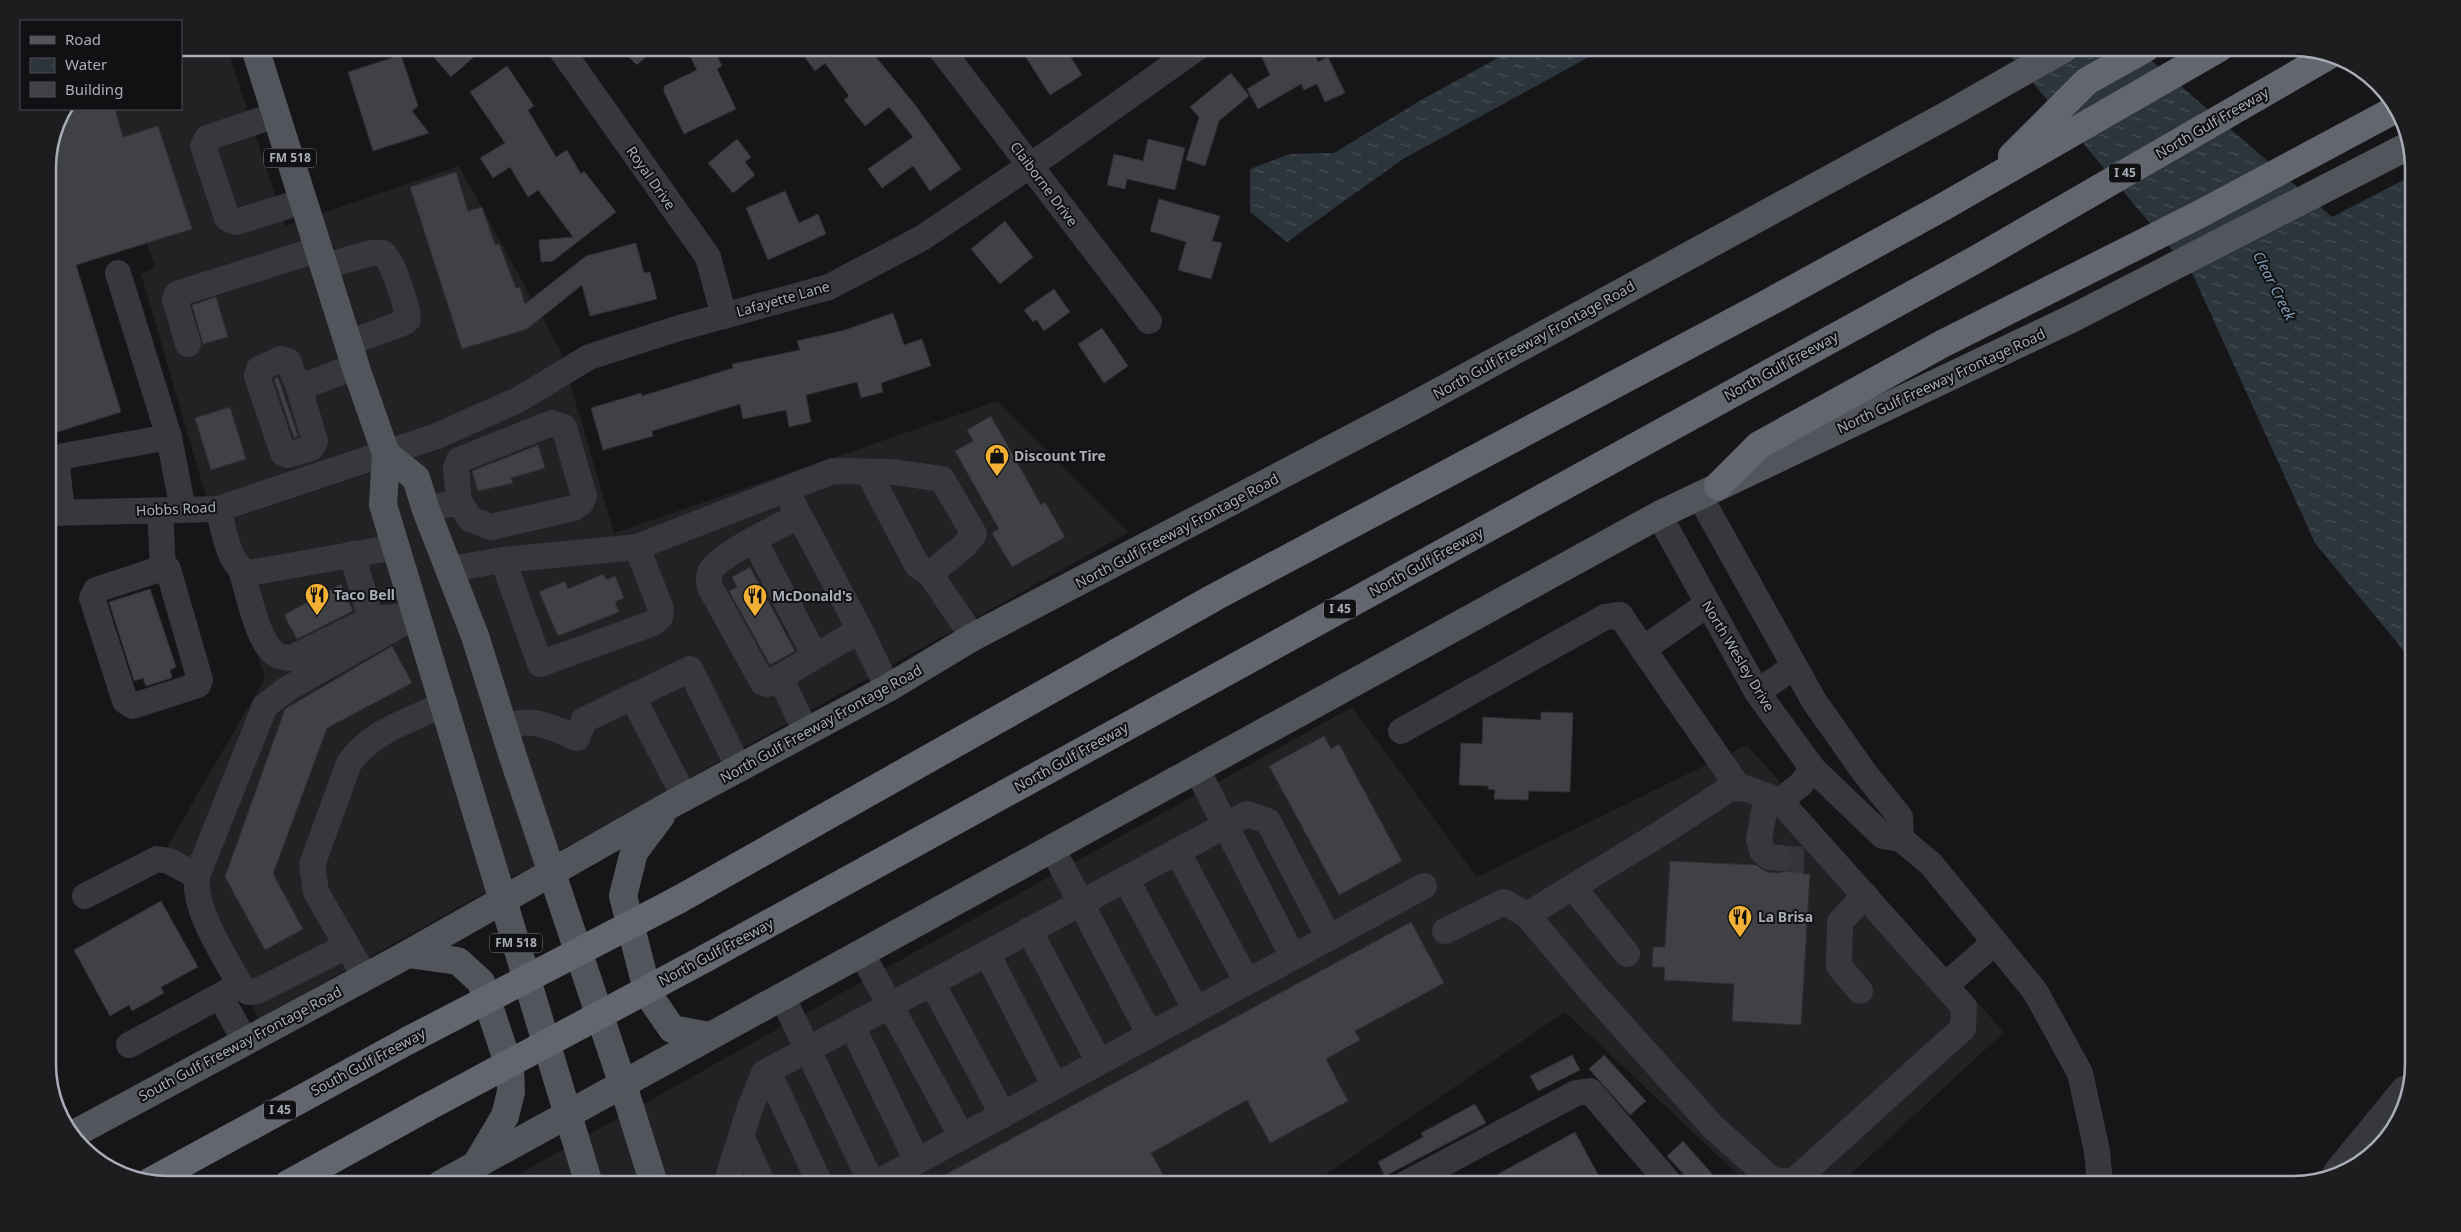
<svg xmlns="http://www.w3.org/2000/svg" width="2461" height="1232" viewBox="0 0 2461 1232" font-family="'Noto Sans',sans-serif">
	<style>
		.built { fill: #222225 }
		.water { fill: url(#water-ripples) }
		.building { fill: #404145; stroke: #303034 }
		.lines { fill: none; stroke-linecap: round; stroke-linejoin: round }
		.minor-tunnel { stroke: #333438; stroke-width: 26; stroke-dasharray: 26 13; stroke-linecap: butt }
		.minor { stroke: #37383d; stroke-width: 26 }
		.major { stroke: #53555c; stroke-width: 28 }
		.highway { stroke: #63666e; stroke-width: 28 }
		.highway-bridge { stroke: #63666e; stroke-width: 28 }
		.labels { text-anchor: middle; stroke-width: 4; stroke-linejoin: round; paint-order: stroke }
		.shield { fill: #111113; stroke: #7b7e86; stroke-width: 1 }
		.shield-label { font-size: 12px; font-weight: bold; fill: #a8adb8 }
		.street-label { font-size: 14px; fill: #a8adb8; stroke: #111113 }
		.poi-label { font-size: 14px; font-weight: bold; fill: #a8adb8; stroke: #111113; text-anchor: start }
		.water-label { font-size: 15px; font-style: italic; fill: #7f9bb3; stroke: #111113 }
		.rim { fill: none; stroke: #a8adb8; stroke-width: 2.5 }
	</style>
	<defs>
		<pattern id="water-ripples" width="26" height="14" patternUnits="userSpaceOnUse" patternTransform="scale(1.25)"><rect width="26" height="14" fill="#2c353c"/><path d="M2 4q2-2 4 0t4 0M15 11q2-2 4 0t4 0" fill="none" stroke="#485056"/></pattern>
	</defs>
	<rect width="100%" height="100%" fill="#161618"/>
	<!-- built -->
	<g class="built">
		<polygon points="181,48 227,48 285,226 459,166 561,352 614,533 998,401 1129,532 259,1019 168,845 265,678 203,486 141,274 155,267 114,141 48,162 57,122 66,109 181,109"/>
		<polygon points="1352,707 1477,877 1747,745 2004,1032 1840,1184 1748,1184 1565,1012 1312,1184 501,1184"/>
	</g>
	<!-- water -->
	<g class="water">
		<polygon points="1516,48 1605,48 1403,159 1287,242 1250,212 1250,169 1290,154 1334,153 1423,99"/>
		<polygon points="2004,48 2137,48 2332,217 2413,175 2413,662 2315,543 2193,275"/>
	</g>
	<!-- building -->
	<g class="building">
		<polygon points="426,48 484,48 451,77"/>
		<polygon points="619,48 655,48 637,65"/>
		<polygon points="686,48 713,48 722,66 717,69 736,109 684,134 664,92 664,86 697,70"/>
		<polygon points="798,48 888,48 876,57 916,106 961,169 930,191 913,166 882,188 868,169 913,137 889,107 865,126 844,100 849,96 825,63 815,71"/>
		<polygon points="1020,48 1065,48 1082,75 1050,95"/>
		<polygon points="1267,48 1312,48 1318,62 1328,57 1345,93 1325,102 1317,84 1304,90 1301,84 1258,109 1247,89 1270,75 1259,51"/>
		<polygon points="401,55 418,106 412,111 429,133 373,151 348,72"/>
		<polygon points="507,66 534,106 528,110 556,157 567,150 581,174 584,171 616,212 553,261 541,262 539,240 573,237 538,190 528,197 510,167 493,178 480,158 505,143 470,92"/>
		<polygon points="1231,73 1249,96 1219,121 1205,166 1186,160 1199,117 1190,107"/>
		<polygon points="66,109 115,109 123,137 158,126 192,229 76,265 121,412 48,435 48,161 57,122"/>
		<polygon points="737,139 751,157 745,162 755,175 733,193 708,163"/>
		<polygon points="1148,139 1185,148 1175,190 1127,179 1125,189 1107,185 1114,154 1143,161"/>
		<polygon points="456,172 468,211 482,207 495,245 499,244 516,288 520,287 525,304 586,256 636,243 644,273 650,272 657,299 590,316 582,285 527,329 462,349 410,187"/>
		<polygon points="785,191 799,223 818,214 826,234 768,260 746,208"/>
		<polygon points="1159,199 1220,216 1212,241 1222,243 1211,279 1178,270 1186,242 1150,231"/>
		<polygon points="1005,221 1033,257 1000,284 971,249"/>
		<polygon points="1054,289 1070,312 1044,331 1036,319 1033,322 1024,310"/>
		<polygon points="216,297 228,337 203,344 192,305"/>
		<polygon points="893,313 904,345 922,339 931,366 881,383 883,392 861,398 857,382 806,395 811,422 789,427 786,410 743,419 740,404 652,431 653,436 603,450 591,408 641,393 642,396 733,368 732,364 800,350 797,341 845,330"/>
		<polygon points="1102,328 1128,366 1104,383 1078,344"/>
		<polygon points="278,377 298,436 294,438 274,379"/>
		<polygon points="230,407 246,459 211,470 195,418"/>
		<polygon points="991,416 1041,505 1045,502 1065,537 1012,567 992,533 999,529 955,451 973,441 967,430"/>
		<polygon points="538,445 545,468 511,478 513,483 478,491 472,471"/>
		<polygon points="750,567 795,651 770,665 729,591 737,587 732,577"/>
		<polygon points="603,574 606,580 615,576 624,598 615,602 619,612 558,636 539,592 565,581 568,589"/>
		<polygon points="341,584 353,611 297,639 284,615"/>
		<polygon points="150,589 176,667 170,670 172,678 146,686 143,678 134,681 109,602"/>
		<polygon points="392,646 412,683 327,728 273,874 303,929 265,950 225,877 285,709"/>
		<polygon points="1541,712 1573,713 1570,792 1529,791 1528,800 1494,799 1495,790 1488,789 1488,786 1459,785 1461,743 1482,744 1483,717 1541,720"/>
		<polygon points="1324,736 1331,749 1339,744 1402,861 1339,895 1269,766"/>
		<polygon points="1790,848 1804,850 1803,874 1810,874 1801,1025 1732,1021 1734,984 1664,980 1665,967 1652,967 1653,947 1665,947 1670,861 1756,865 1767,872 1778,873 1786,871 1791,866 1794,859"/>
		<polygon points="161,901 198,967 161,987 164,993 132,1011 129,1005 110,1016 74,950"/>
		<polygon points="1411,922 1444,983 1355,1031 1360,1040 1326,1059 1348,1101 1270,1143 1247,1100 1151,1153 1168,1184 928,1184"/>
		<polygon points="1572,1055 1580,1070 1538,1091 1530,1076"/>
		<polygon points="1604,1055 1646,1101 1630,1115 1589,1069"/>
		<polygon points="1475,1104 1486,1123 1385,1176 1378,1162 1423,1137 1421,1133"/>
		<polygon points="1575,1132 1600,1178 1588,1184 1480,1184"/>
		<polygon points="1683,1141 1721,1184 1693,1184 1667,1156"/>
	</g>
	<g class="lines">
		<!-- minor-tunnel -->
		<polyline class="minor-tunnel" points="1779,858 1803,860"/>
		<!-- minor -->
		<g class="minor">
			<polyline points="560,48 708,257 724,316"/>
			<polyline points="940,48 1149,321"/>
			<polyline points="276,115 207,138 203,146 227,218 236,222 304,201"/>
			<path d="M325 266 371 253H383C392 258 407 307 408 319L405 322 349 343"/>
			<polyline points="188,344 175,299 177,294 319,249"/>
			<polyline points="299,388 288,361 281,359 259,369 257,376 283,453 288,455 311,448 315,441 299,388 356,366"/>
			<polyline points="169,437 183,510"/>
			<polyline points="868,472 917,565 930,574"/>
			<polyline points="1699,495 1814,701 1864,772 1900,817 1901,839"/>
			<polyline points="791,500 860,630 888,688"/>
			<path d="M218 509C224 527 227 566 249 573L396 547"/>
			<polyline points="426,510 459,501 470,519 491,527 574,508 581,503 584,496 564,427 552,423 459,460 456,468 459,501"/>
			<polyline points="160,511 163,568 96,590 92,598 125,701 133,706 198,685 200,680 168,569 163,568"/>
			<polyline points="62,512 57,467 64,456 169,437 118,273"/>
			<polyline points="48,513 218,509 437,436 518,400 589,357 676,329 829,287 922,238 1056,148 1197,48"/>
			<polyline points="1659,515 1757,692 1813,769 1883,836 1901,839 1931,864 2035,991 2080,1073 2097,1151 2100,1184"/>
			<path d="M799 516C780 526 719 554 710 572 708 577 709 581 710 587L763 683 768 684 860 630"/>
			<polyline points="754,540 815,656"/>
			<polyline points="352,554 371,619"/>
			<polyline points="503,560 540,664 653,623 660,617 661,609 637,547"/>
			<polyline points="450,569 503,560 637,547 833,471 893,472 942,479 974,534 964,546 930,574 973,637"/>
			<path d="M241 570C248 591 257 640 274 653 279 657 285 658 292 658L371 619 409 616"/>
			<polyline points="1643,649 1739,788"/>
			<polyline points="780,677 806,732"/>
			<polyline points="1757,692 1794,667"/>
			<polyline points="633,698 685,798"/>
			<path d="M505 729C529 714 553 728 577 738L584 720 690 669 739 768"/>
			<polyline points="1401,731 1605,617 1620,615 1643,649 1708,604"/>
			<polyline points="1196,768 1293,957"/>
			<polyline points="1767,796 1759,839 1762,851 1769,857 1779,858"/>
			<polyline points="1052,848 1150,1035"/>
			<polyline points="1177,851 1247,982"/>
			<polyline points="1126,879 1196,1010"/>
			<polyline points="1573,887 1627,954"/>
			<polyline points="85,896 157,859 169,861 197,876"/>
			<polyline points="1527,915 1666,830 1729,789 1745,788 1780,801"/>
			<polyline points="1029,930 1099,1062"/>
			<polyline points="1445,931 1504,902 1527,915 1590,990 1712,1126 1772,1180 1793,1182 1963,1028 1964,1007 1780,801 1801,784 1813,769"/>
			<path d="M347 946 258 991 248 992 240 985C224 954 193 911 197 876L265 706 287 689 417 615"/>
			<polyline points="987,953 1055,1086"/>
			<polyline points="862,954 962,1137"/>
			<path d="M365 977 316 892 312 865 349 763C371 731 411 720 445 704"/>
			<polyline points="932,983 1003,1115"/>
			<polyline points="1946,985 1995,942"/>
			<polyline points="1860,991 1839,966 1840,922 1865,895"/>
			<polyline points="220,996 245,1041"/>
			<polyline points="782,996 872,1184"/>
			<polyline points="852,1026 917,1161"/>
			<polyline points="129,1045 240,985"/>
			<polyline points="768,1071 820,1184"/>
			<polyline points="741,1136 763,1184"/>
			<polyline points="2336,1172 2404,1089 2408,1089"/>
			<polyline points="726,1184 750,1108 764,1073 1247,814 1268,821 1329,938"/>
			<polyline points="875,1184 1424,886"/>
			<polyline points="1405,1184 1576,1093 1590,1091 1670,1184"/>
		</g>
		<!-- major -->
		<g class="major">
			<polyline points="255,48 357,371 386,454 383,505 589,1184"/>
			<polyline points="386,454 416,478 426,510 475,636 513,757 623,1085 654,1184"/>
			<polyline points="661,816 634,852 623,896 648,994 672,1029 709,1036"/>
			<polyline points="408,954 458,961 481,982 510,1069 511,1092 505,1116 477,1163"/>
			<polyline points="72,1135 408,954 670,805 888,688 973,637 1411,407 1949,114 2065,48"/>
			<polyline points="441,1184 1659,515 2073,318 2408,146"/>
		</g>
		<!-- highway -->
		<g class="highway">
			<polyline points="2012,156 2087,81 2146,48"/>
			<polyline points="1718,486 1759,445 1942,344 2200,214 2396,109"/>
			<polyline points="678,900 1215,597 1766,304 1943,207 2219,48"/>
			<polyline points="706,958 1975,260 2328,56"/>
			<polyline points="151,1181 409,1040"/>
			<polyline points="288,1184 426,1108"/>
		</g>
		<!-- highway-bridge -->
		<g class="highway-bridge">
			<polyline points="409,1040 678,900"/>
			<polyline points="426,1108 706,958"/>
		</g>
	</g>
	<!-- icons -->
	<defs>
		<symbol id="shop-pin" viewBox="-11 -11 22 30"><path d="M0 17L-7.5 6A9.5 9.5 0 1 1 7.5 6Z" fill="#f2b134" stroke="#111113"/><path d="M-5-2.5h2.3a2.7 3.5 0 0 1 5.4 0H5L5.5 6h-11ZM-1.5-2.5h3a1.5 2.3 0 0 0-3 0Z" fill="#111"/></symbol>
		<symbol id="restaurant-pin" viewBox="-11 -11 22 30"><path d="M0 17L-7.5 6A9.5 9.5 0 1 1 7.5 6Z" fill="#f2b134" stroke="#111113"/><path d="M-5-6h1v4h1v-4h1v4h1v-4h1v5L-1.5 .5V6h-2V.5L-5-1ZM5-6V6H3V1.5H1.5Q1.5-4 5-6Z" fill="#111"/></symbol>
	</defs>
	<g fill-rule="evenodd">
		<use href="#shop-pin" x="983" y="442" width="28" height="38"/>
		<use href="#restaurant-pin" x="303" y="581" width="28" height="38"/>
		<use href="#restaurant-pin" x="741" y="582" width="28" height="38"/>
		<use href="#restaurant-pin" x="1726" y="903" width="28" height="38"/>
	</g>
	<g class="labels">
		<!-- shield labels -->
		<g class="shield">
			<rect x="264" y="148.5" width="52" height="19" rx="4"/>
			<rect x="2109" y="163.5" width="32" height="19" rx="4"/>
			<rect x="1324" y="599.5" width="32" height="19" rx="4"/>
			<rect x="490" y="933.5" width="52" height="19" rx="4"/>
			<rect x="264" y="1100.5" width="32" height="19" rx="4"/>
		</g>
		<g class="shield-label">
			<text x="290" y="162">FM 518</text>
			<text x="2125" y="177">I 45</text>
			<text x="1340" y="613">I 45</text>
			<text x="516" y="947">FM 518</text>
			<text x="280" y="1114">I 45</text>
		</g>
		<!-- street labels -->
		<g class="street-label">
			<text transform="translate(2212 123) rotate(-30)" y="5">North Gulf Freeway</text>
			<text transform="translate(651 178) rotate(55)" y="5">Royal Drive</text>
			<text transform="translate(1044 184) rotate(53)" y="5">Claiborne Drive</text>
			<text transform="translate(783 299) rotate(-16)" y="5">Lafayette Lane</text>
			<text transform="translate(1534 340) rotate(-29)" y="5">North Gulf Freeway Frontage Road</text>
			<text transform="translate(1781 366) rotate(-29)" y="5">North Gulf Freeway</text>
			<text transform="translate(1941 381) rotate(-25)" y="5">North Gulf Freeway Frontage Road</text>
			<text transform="translate(176 509) rotate(-3)" y="5">Hobbs Road</text>
			<text transform="translate(1177 531) rotate(-28)" y="5">North Gulf Freeway Frontage Road</text>
			<text transform="translate(1426 562) rotate(-29)" y="5">North Gulf Freeway</text>
			<text transform="translate(1738 656) rotate(59)" y="5">North Wesley Drive</text>
			<text transform="translate(821 724) rotate(-29)" y="5">North Gulf Freeway Frontage Road</text>
			<text transform="translate(1071 757) rotate(-29)" y="5">North Gulf Freeway</text>
			<text transform="translate(716 952) rotate(-28)" y="5">North Gulf Freeway</text>
			<text transform="translate(240 1044) rotate(-28)" y="5">South Gulf Freeway Frontage Road</text>
			<text transform="translate(368 1062) rotate(-28)" y="5">South Gulf Freeway</text>
		</g>
		<!-- poi labels -->
		<g class="poi-label">
			<text x="1014" y="461">Discount Tire</text>
			<text x="334" y="600">Taco Bell</text>
			<text x="772" y="601">McDonald's</text>
			<text x="1758" y="922">La Brisa</text>
		</g>
		<!-- water labels -->
		<g class="water-label">
			<text transform="translate(2274 286) rotate(63)" y="5">Clear Creek</text>
		</g>
	</g>
	<!-- crop -->
	<path d="M0 0H2461V1232H0ZM168 56H2293A112 112 0 0 1 2405 168V1064A112 112 0 0 1 2293 1176H168A112 112 0 0 1 56 1064V168A112 112 0 0 1 168 56Z" fill="#1d1d20" fill-rule="evenodd"/>
	<path class="rim" d="M168 56H2293A112 112 0 0 1 2405 168V1064A112 112 0 0 1 2293 1176H168A112 112 0 0 1 56 1064V168A112 112 0 0 1 168 56Z"/>
	<!-- legend -->
	<rect x="20" y="20" width="162" height="90" fill="#111113" stroke="#4d4f55"/>
	<rect x="30" y="36" width="25" height="8" fill="#53555c" stroke="#4d4f55"/>
	<text x="65" y="45" font-size="15" fill="#a8adb8">Road</text>
	<rect x="30" y="58" width="25" height="15" fill="url(#water-ripples)" stroke="#4d4f55"/>
	<text x="65" y="70" font-size="15" fill="#a8adb8">Water</text>
	<rect x="30" y="82" width="25" height="15" fill="#404145" stroke="#4d4f55"/>
	<text x="65" y="95" font-size="15" fill="#a8adb8">Building</text>
</svg>
